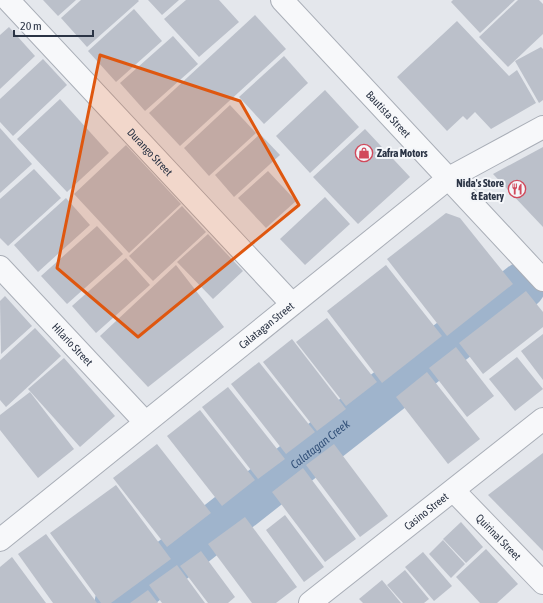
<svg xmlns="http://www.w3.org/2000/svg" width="543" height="603" viewBox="0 0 543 603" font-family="'Asap Condensed',sans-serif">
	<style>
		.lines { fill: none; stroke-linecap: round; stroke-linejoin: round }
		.river { stroke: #9fb4cc; stroke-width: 47 }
		.building { fill: #bbc0ca }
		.minor-casing { stroke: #a9aeb7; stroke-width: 24 }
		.minor { stroke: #f7f8fa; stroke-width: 22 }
		.marked { fill: #df570f; fill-opacity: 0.2; stroke: #df570f; stroke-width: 3; stroke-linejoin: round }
		.labels { text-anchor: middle; stroke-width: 4; stroke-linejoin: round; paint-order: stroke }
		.street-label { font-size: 11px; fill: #2b3445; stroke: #f4f6f9 }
		.poi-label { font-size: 11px; font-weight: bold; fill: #2b3445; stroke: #f4f6f9; text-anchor: start }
		.water-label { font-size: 12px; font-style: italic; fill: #34527a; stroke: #f4f6f9 }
	</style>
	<rect width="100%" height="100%" fill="#e4e7ec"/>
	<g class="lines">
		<!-- river -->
		<path class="river" id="s1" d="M118 603 522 286"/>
	</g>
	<!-- building -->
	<g class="building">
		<polygon points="43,0 76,0 58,16"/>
		<polygon points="81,0 138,0 139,1 87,47 61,18"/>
		<polygon points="148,0 179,0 162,15"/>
		<polygon points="186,0 219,0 239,22 199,57 164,19"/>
		<polygon points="453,0 515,0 480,33 451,2"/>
		<polygon points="518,0 539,0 543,4 543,34 508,67 479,37"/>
		<polygon points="134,9 162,41 116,82 88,51"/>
		<polygon points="255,15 286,49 180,146 149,113"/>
		<polygon points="457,21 509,76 517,70 536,103 491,129 475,112 467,120 463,116 447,131 397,77"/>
		<polygon points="9,27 35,56 0,89 0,35"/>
		<polygon points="173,36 198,64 145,111 120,83"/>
		<polygon points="541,47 543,49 543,100 539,103 515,61"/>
		<polygon points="284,56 308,83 264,124 239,97"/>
		<polygon points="43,59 67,85 13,136 0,122 0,99"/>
		<polygon points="325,90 359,127 310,173 276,136"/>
		<polygon points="60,99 109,153 67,192 17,139"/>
		<polygon points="230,105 256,133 209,176 184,148"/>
		<polygon points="0,128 32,164 0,193"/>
		<polygon points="365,129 410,177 358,224 313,177"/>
		<polygon points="260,134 280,155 234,197 215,175"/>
		<polygon points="126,145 181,204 129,253 74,194"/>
		<polygon points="543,147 543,227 493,174"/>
		<polygon points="34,169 61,198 8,246 0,238 0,199"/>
		<polygon points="268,171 296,201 266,228 238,198"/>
		<polygon points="325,197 350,224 305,265 280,239"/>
		<polygon points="66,198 90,225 38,272 14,245"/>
		<polygon points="182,206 206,232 153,281 129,256"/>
		<polygon points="446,213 460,218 513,284 447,336 387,259"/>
		<polygon points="97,226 123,254 67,304 41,276"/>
		<polygon points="208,234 243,271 213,299 177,262"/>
		<polygon points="126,258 150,285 96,333 72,306"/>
		<polygon points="176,265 224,327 148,387 100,336"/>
		<polygon points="386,265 442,336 382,383 327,311"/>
		<polygon points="526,291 543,312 543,327 483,374 459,343"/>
		<polygon points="5,296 32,326 1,354 0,301"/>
		<polygon points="327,318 377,382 346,406 296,342"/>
		<polygon points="35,328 61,356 6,407 0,400 0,360"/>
		<polygon points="543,334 543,380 521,351"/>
		<polygon points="292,339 346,409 317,431 263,362"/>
		<polygon points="456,347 494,396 467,417 429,368"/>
		<polygon points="517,357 543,389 515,411 489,379"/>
		<polygon points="64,358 115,416 80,447 28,389"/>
		<polygon points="259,362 315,432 286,454 231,384"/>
		<polygon points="427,372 480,439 448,464 396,397"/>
		<polygon points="228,387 285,459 258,479 202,407"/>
		<polygon points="30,392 74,449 38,478 0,430 0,415"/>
		<polygon points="200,410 255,480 222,506 167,436"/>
		<polygon points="157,444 211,513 167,547 113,478"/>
		<polygon points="334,444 388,516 360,537 306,465"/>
		<polygon points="543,453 543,551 488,495"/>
		<polygon points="303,468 356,539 325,562 272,492"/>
		<polygon points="116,485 171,559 111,603 101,603 50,533"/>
		<polygon points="285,515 324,567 304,582 266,530"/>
		<polygon points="245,517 297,587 276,603 252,603 208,544"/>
		<polygon points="461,522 483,547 466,563 443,539"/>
		<polygon points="46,534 97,603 53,603 18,554"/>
		<polygon points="443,540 465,564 451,578 429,554"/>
		<polygon points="486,549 518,584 497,603 480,603 456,577"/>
		<polygon points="201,551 235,597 228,603 208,603 180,566"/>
		<polygon points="423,552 452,586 434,601 405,567"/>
		<polygon points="12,557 46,603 0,603 0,567"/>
		<polygon points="177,565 205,603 162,603 149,585"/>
		<polygon points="405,570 429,599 424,603 403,603 387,585"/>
		<polygon points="382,580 401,603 363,603 359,599"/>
		<polygon points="148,590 158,603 130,603"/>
	</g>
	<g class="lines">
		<defs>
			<g id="minor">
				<path id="s2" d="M8 0 292 304"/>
				<path id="s3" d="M282 0 543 280"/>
				<path id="s4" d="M0 267 145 422"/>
				<path id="s5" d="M454 491 543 583"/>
				<path id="s6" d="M0 540 449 178 543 127"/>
				<path id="s7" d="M310 603 543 419"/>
			</g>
		</defs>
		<!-- minor casing -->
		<use href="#minor" class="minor-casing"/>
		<!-- minor -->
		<use href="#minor" class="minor"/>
	</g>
	<!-- marked area -->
	<path class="marked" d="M100 55 240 101 299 205 138 337 57 268Z"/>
	<!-- icons -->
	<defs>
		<symbol id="shop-ring" viewBox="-11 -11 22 22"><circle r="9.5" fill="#f4f6f9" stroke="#d1495b" stroke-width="1.5"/><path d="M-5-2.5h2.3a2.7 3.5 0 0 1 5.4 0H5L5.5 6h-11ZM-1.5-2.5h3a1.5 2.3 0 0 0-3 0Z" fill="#d1495b"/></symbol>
		<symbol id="restaurant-ring" viewBox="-11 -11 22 22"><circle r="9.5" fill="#f4f6f9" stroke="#d1495b" stroke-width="1.5"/><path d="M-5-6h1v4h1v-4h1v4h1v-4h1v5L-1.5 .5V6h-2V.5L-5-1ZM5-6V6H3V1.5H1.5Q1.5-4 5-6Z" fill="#d1495b"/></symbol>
	</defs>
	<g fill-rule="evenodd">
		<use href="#shop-ring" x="354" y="143" width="20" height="20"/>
		<use href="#restaurant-ring" x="507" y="179" width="20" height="20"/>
	</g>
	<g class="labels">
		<!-- street labels -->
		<g class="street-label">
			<text dy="4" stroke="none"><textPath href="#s3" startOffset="156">Bautista Street</textPath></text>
			<text dy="4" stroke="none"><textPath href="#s2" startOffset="208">Durango Street</textPath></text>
			<text dy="4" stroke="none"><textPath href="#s6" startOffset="342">Calatagan Street</textPath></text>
			<text dy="4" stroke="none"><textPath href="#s4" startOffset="106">Hilario Street</textPath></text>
			<text dy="4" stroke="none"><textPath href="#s7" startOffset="148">Casino Street</textPath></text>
			<text dy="4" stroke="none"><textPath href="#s5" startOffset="64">Quirinal Street</textPath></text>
		</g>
		<!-- poi labels -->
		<g class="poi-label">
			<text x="377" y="157">Zafra Motors</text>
			<text x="504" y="187" text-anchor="end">Nida's Store<tspan x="504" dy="13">&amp; Eatery</tspan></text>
		</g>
		<!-- water labels -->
		<g class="water-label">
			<text dy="4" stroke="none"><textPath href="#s1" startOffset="257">Calatagan Creek</textPath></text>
		</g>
	</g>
	<!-- scale -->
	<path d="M14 30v6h79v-6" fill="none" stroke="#2b3445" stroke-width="2"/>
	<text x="20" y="30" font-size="12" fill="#2b3445" stroke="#f4f6f9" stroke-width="3" paint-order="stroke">20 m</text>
</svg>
